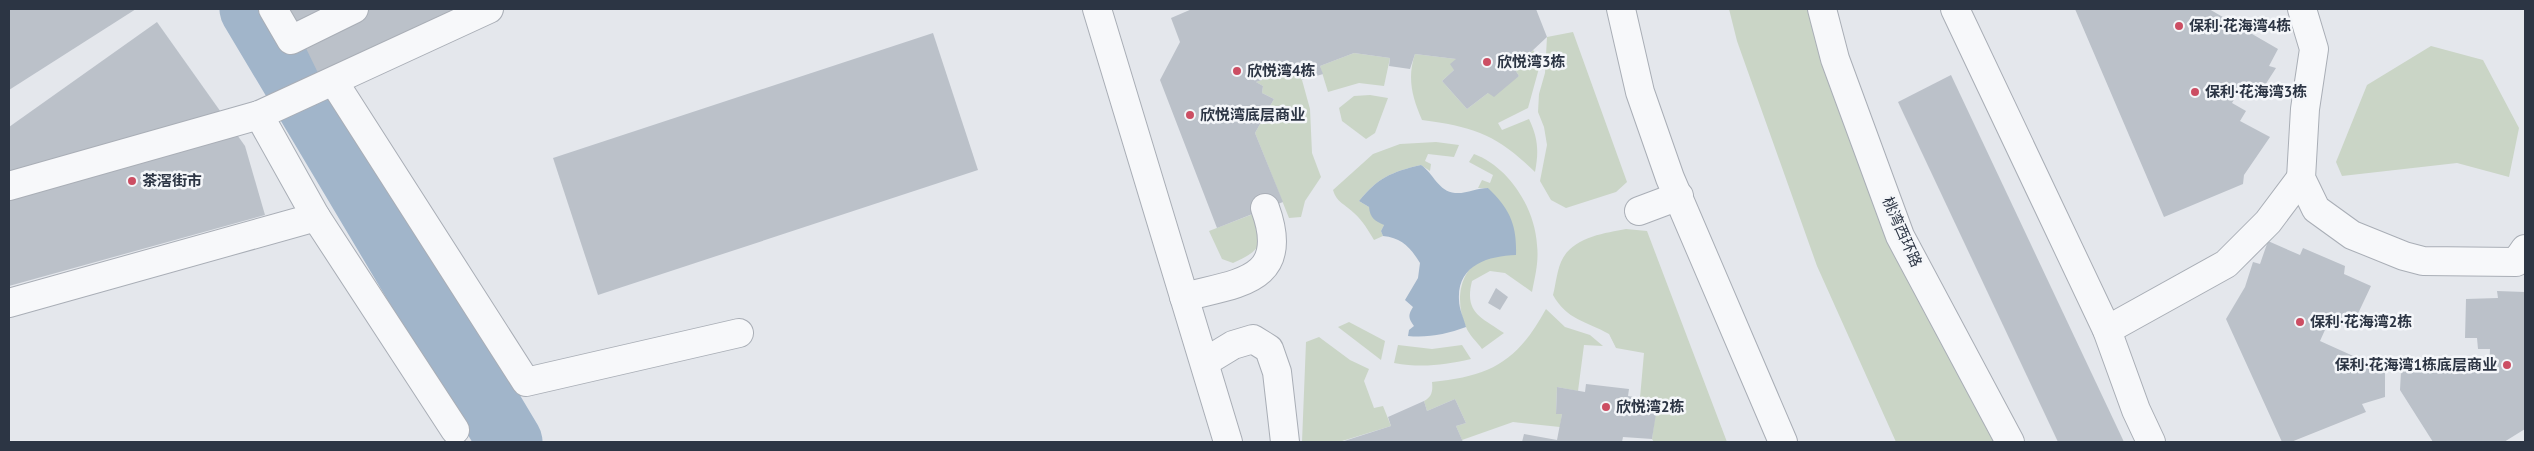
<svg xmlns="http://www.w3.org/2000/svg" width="2534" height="451" viewBox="0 0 2534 451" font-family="'PT Sans','Noto Sans SC',sans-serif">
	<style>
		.green { fill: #cad5c6 }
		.water { fill: #a1b5ca }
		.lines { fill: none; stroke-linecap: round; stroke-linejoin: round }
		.river { stroke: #a1b5ca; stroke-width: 65 }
		.building { fill: #bbc1c9 }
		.minor-casing { stroke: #a9aeb6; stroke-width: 30 }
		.minor { stroke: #f7f8fa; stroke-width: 28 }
		.poi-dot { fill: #cc4e63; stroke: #f4f6f9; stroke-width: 2 }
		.labels { text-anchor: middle; stroke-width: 5; stroke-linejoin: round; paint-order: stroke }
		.poi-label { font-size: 15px; font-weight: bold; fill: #2c3544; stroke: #f4f6f9; text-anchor: start }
		.street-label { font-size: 15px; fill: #2c3544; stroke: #f4f6f9 }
	</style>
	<rect width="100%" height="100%" fill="#e4e7ec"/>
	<!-- green -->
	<g class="green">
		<polygon points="1729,9 1808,9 1843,103 2001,442 1896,442 1817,266 1737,41"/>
		<polygon points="1573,32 1627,182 1616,192 1566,208 1551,200 1540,181 1547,145 1544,127 1538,112 1539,94 1545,73 1547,37"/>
		<polygon points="2431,46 2483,60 2519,128 2509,177 2457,163 2342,176 2336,162 2367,85"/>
		<path d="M1533 50 1541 61 1528 108 1498 123 1502 130 1529 119C1538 138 1539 151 1535 172 1497 135 1475 127 1422 120 1412 97 1407 78 1415 54L1456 59 1454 70 1442 81 1467 109 1488 93 1519 76 1514 68Z"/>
		<polygon points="1354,53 1390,58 1384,86 1359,83 1328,92 1320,66"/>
		<polygon points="1295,68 1302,80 1310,109 1312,153 1321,177 1305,201 1301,217 1289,218 1255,133 1274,99 1262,93 1263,86 1256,82"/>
		<polygon points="1370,95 1388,98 1375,133 1366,139 1342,121 1339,108 1354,96"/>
		<path d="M1436 142 1459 145 1454 157 1428 154 1425 161 1431 164 1430 171 1421 165C1391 172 1378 178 1359 201L1369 207 1384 225 1381 231 1383 236 1374 240C1368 230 1363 221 1354 213 1346 205 1336 202 1333 190L1373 154 1400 144Z"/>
		<path d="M1474 154C1509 167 1535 208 1537 245 1539 262 1535 276 1532 292L1505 273 1490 271 1472 281C1464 313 1481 317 1504 333L1482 349C1477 342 1469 335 1466 327 1456 305 1457 273 1481 260 1491 255 1504 255 1516 255L1488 188H1478L1482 180 1490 183 1493 175 1469 162Z"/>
		<path d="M1253 214C1262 245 1264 249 1233 263L1222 259 1209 231Z"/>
		<path d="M1626 229 1647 231 1727 442H1654L1652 439 1657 401 1640 398 1644 353 1616 348 1609 334C1586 321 1567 320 1553 295 1556 284 1557 268 1563 258 1575 237 1605 233 1626 229Z"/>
		<path d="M1546 309 1565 327 1590 335 1603 346 1584 345 1578 391 1557 387 1556 413 1562 414 1560 427 1513 422 1462 440 1456 426 1466 423 1455 399 1427 411 1424 401C1432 397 1433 391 1432 382 1491 376 1517 362 1546 309Z"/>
		<polygon points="1349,322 1385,341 1381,360 1338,327"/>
		<polygon points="1319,337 1350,360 1369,369 1364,381 1374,408 1383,406 1391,426 1339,442 1302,442 1306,342"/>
		<path d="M1398 345 1432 349 1462 345 1471 359C1444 365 1422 368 1394 363Z"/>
	</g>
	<!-- water -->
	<path class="water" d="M1421 165C1433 173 1439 192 1455 193 1466 194 1477 188 1488 188 1510 209 1517 225 1516 255 1488 256 1457 265 1459 300 1459 309 1464 319 1466 327 1447 334 1428 338 1408 336L1409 330 1414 326C1408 318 1408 315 1413 307L1405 300 1418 278 1420 263C1410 247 1402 238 1383 236L1381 231 1384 225C1375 221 1370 218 1369 207L1359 201C1378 178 1391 172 1421 165Z"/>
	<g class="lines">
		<!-- river -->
		<polyline class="river" points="252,9 510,442"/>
	</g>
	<!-- building -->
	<g class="building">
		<polygon points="9,9 136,9 9,90"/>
		<polygon points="288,9 325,9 295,23"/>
		<polygon points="363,9 461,9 320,77 301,38"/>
		<polygon points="1192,9 1536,9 1547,37 1514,68 1519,76 1494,97 1488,93 1467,109 1442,81 1454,70 1450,64 1456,59 1415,54 1410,69 1389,66 1390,58 1354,53 1320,66 1323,74 1310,78 1302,80 1295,68 1256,82 1263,86 1262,93 1274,99 1255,133 1283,202 1217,228 1160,80 1180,42 1171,18"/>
		<polygon points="2075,9 2209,9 2278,49 2269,66 2276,68 2260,93 2250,87 2248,96 2239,91 2232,103 2246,111 2240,121 2270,137 2244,175 2243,184 2164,217"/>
		<polygon points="157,22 245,146 265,215 9,286 9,127"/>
		<polygon points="933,33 978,170 598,295 553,158"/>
		<polygon points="1951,75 2124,442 2058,442 1898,102"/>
		<polygon points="2268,241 2300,255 2303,248 2345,266 2344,274 2371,286 2354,322 2345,319 2341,327 2329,321 2320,341 2371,364 2385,366 2385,397 2362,404 2366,412 2291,442 2282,442 2226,319 2245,287 2253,262 2260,264"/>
		<polygon points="1496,288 1508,297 1500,310 1488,303"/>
		<polygon points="2497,291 2525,292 2525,429 2504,442 2433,442 2400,390 2401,371 2489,372 2490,349 2478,349 2477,338 2465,338 2466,299 2498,298"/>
		<polygon points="1586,384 1629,389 1628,396 1658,401 1652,439 1623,437 1622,442 1522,442 1524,434 1557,440 1562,414 1556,414 1557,387 1585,392"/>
		<polygon points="1455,399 1466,423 1456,426 1463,442 1341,442 1391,426 1388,417 1424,401 1427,411"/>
	</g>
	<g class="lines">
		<defs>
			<g id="minor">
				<polyline points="273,9 291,40 354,9"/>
				<polyline points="1097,9 1228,442"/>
				<polyline points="1621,9 1640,92 1670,178 1783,442"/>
				<polyline points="1822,9 1835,59 1900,236 2010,442"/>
				<polyline points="1955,9 2107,330 2136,410 2151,442"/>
				<polyline points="2302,9 2314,49 2305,109 2301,178 2316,209 2352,235 2404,256 2423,261 2516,262 2525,249"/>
				<polyline points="334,82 526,382 739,333"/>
				<polyline points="9,186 259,115 489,9"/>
				<polyline points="1639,211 1679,196"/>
				<polyline points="316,217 455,430"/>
				<path d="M1184 297C1237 283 1292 282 1265 208"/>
				<polyline points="9,303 316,217 259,115"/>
				<polyline points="2107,330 2226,264 2268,222 2301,178"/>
				<polyline points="1205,362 1233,345 1253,339 1269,349 1277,372 1285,442"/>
			</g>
		</defs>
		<!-- minor casing -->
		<use href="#minor" class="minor-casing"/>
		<!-- minor -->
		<use href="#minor" class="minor"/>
	</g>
	<!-- markers -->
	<g class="poi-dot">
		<circle cx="2179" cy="26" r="5"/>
		<circle cx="1487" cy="62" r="5"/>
		<circle cx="1237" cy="71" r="5"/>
		<circle cx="2195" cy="92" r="5"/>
		<circle cx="1190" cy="115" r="5"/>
		<circle cx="132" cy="181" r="5"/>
		<circle cx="2300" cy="322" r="5"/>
		<circle cx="2507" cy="365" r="5"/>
		<circle cx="1606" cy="407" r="5"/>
	</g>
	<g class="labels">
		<!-- poi labels -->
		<g class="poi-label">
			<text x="2189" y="31">保利·花海湾4栋</text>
			<text x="1497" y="67">欣悦湾3栋</text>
			<text x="1247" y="76">欣悦湾4栋</text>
			<text x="2205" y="97">保利·花海湾3栋</text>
			<text x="1200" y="120">欣悦湾底层商业</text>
			<text x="142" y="186">茶滘街市</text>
			<text x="2310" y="327">保利·花海湾2栋</text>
			<text x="2497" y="370" text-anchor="end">保利·花海湾1栋底层商业</text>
			<text x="1616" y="412">欣悦湾2栋</text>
		</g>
		<!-- street labels -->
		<g class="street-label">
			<text transform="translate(1902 232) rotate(66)" y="5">桃湾西环路</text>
		</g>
	</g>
	<!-- border -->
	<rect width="2534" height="451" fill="none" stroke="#2c3544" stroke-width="20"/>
</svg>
